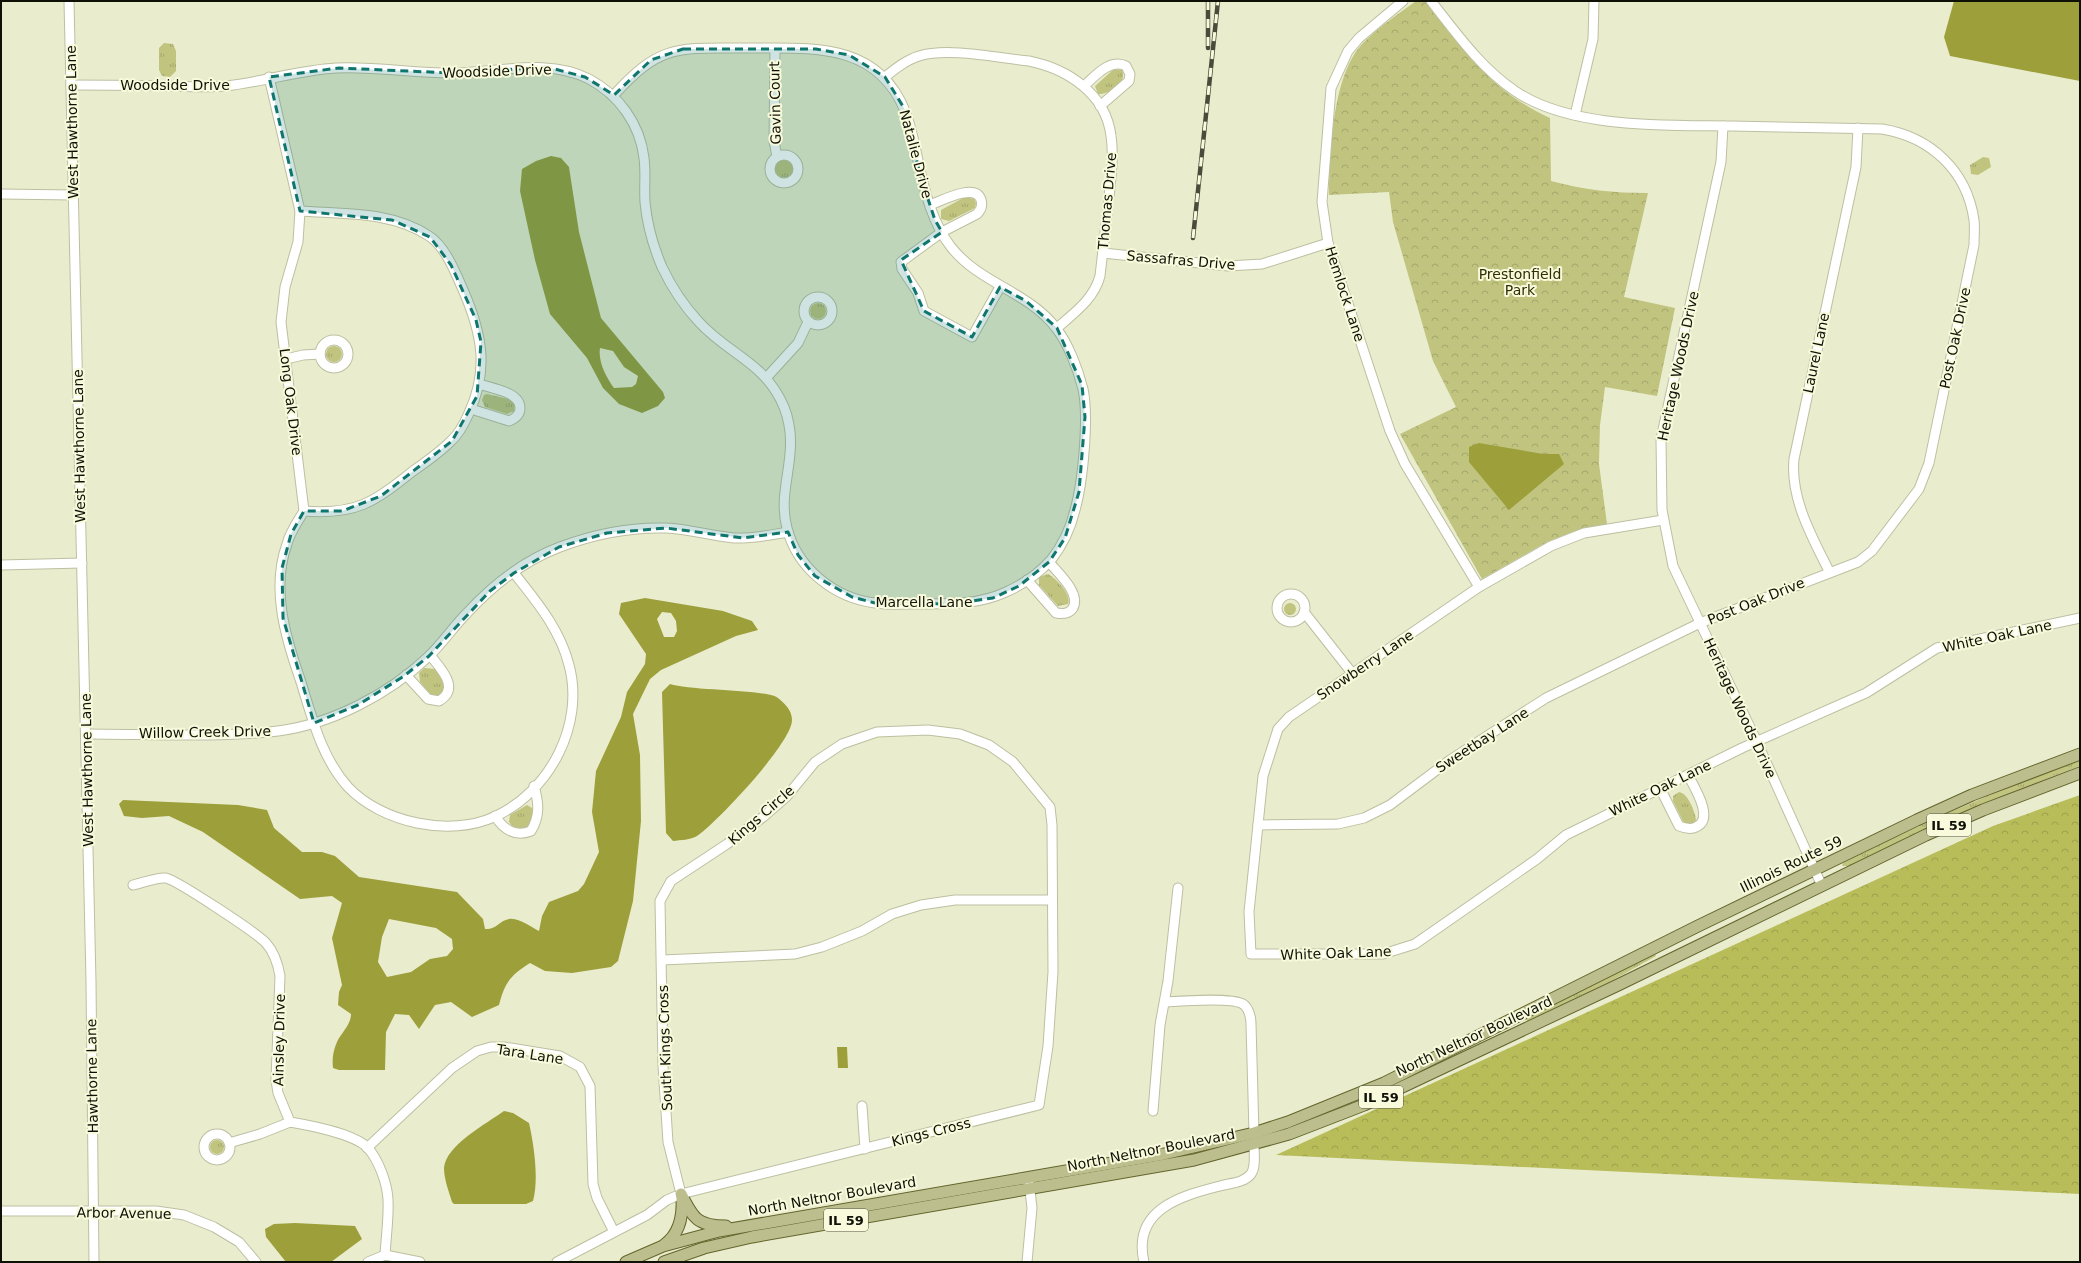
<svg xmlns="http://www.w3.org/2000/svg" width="2081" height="1263" viewBox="0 0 2081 1263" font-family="'DejaVu Sans',sans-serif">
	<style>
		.grass { fill: url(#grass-tufts) }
		.forest { fill: url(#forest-crowns) }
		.park { fill: url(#park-crowns) }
		.water { fill: #9c9f3a; fill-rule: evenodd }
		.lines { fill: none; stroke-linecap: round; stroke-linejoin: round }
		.minor-casing { stroke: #bdbfa1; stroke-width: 11 }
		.major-casing { stroke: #63652c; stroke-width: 13 }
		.minor { stroke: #fff; stroke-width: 9 }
		.major { stroke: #bcbe8d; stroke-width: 11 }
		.rail-casing { stroke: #4a4b3b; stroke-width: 4.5 }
		.rail { stroke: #f8fadb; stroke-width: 3; stroke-dasharray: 9; stroke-linecap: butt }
		.marked { fill: #0f766e; fill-opacity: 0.2; stroke: #0f766e; stroke-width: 3; stroke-dasharray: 8 5; stroke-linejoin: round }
		.labels { text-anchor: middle; stroke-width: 4; stroke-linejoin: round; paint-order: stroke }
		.shield { fill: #f8fadb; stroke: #555646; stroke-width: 1 }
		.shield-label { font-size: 13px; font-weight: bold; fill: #0f1006 }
		.street-label { font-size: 14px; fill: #0f1006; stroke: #f8fadb }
		.park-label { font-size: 14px; fill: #2e2f03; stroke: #f8fadb }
	</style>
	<defs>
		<pattern id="grass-tufts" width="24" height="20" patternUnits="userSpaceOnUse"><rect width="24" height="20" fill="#c0c47f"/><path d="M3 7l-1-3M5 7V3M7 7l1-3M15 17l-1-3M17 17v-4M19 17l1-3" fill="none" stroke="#a4a76c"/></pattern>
		<pattern id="forest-crowns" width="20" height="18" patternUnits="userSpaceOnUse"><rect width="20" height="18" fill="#b8bc59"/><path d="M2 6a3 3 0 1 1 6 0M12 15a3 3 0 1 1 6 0" fill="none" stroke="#9da14c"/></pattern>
		<pattern id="park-crowns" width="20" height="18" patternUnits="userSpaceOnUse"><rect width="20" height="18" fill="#c0c47f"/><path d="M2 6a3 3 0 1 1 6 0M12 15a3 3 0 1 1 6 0" fill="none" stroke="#a4a76c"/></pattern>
	</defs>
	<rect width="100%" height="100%" fill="#eaedcd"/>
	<!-- grass -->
	<g class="grass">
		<polygon points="164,43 173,44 176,51 176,71 170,77 162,76 159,70 159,48"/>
		<path d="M1114 69 1122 70C1128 82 1109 95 1098 94L1095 86Z"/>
		<polygon points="1983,157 1989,158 1991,167 1978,175 1971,174 1970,165"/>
		<circle cx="784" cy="169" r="9"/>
		<polygon points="965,197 974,199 976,203 975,208 949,221 941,219 941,210"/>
		<circle cx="818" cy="311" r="8"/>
		<circle cx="334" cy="354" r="8"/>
		<polygon points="487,394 512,400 515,405 514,411 507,414 485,407 482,400 484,395"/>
		<path d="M1048 574C1056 578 1072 595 1068 604L1058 606 1039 585V577Z"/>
		<circle cx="1290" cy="609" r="6"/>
		<polygon points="424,668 435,669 445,683 446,686 441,695 432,696 420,682 419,673"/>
		<path d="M2080 760V766C2001 795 1925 829 1849 866H1842L1843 863C1921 824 1999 789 2080 760Z"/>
		<path d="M1679 792C1688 793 1695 812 1696 820L1692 825H1685L1673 801V796Z"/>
		<path d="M527 805 532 808 535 814 529 827C520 829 515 830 509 822L510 815Z"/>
		<polygon points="1655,954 1656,956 1613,980 1527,1021 1526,1019"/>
		<circle cx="217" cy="1147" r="7"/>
	</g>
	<!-- forest -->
	<polygon class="forest" points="2080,795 2080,1194 1276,1155 1993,826"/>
	<!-- park -->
	<path class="park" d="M1416 1H1427C1465 52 1490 90 1550 118L1551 181C1585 190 1613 193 1648 193L1624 297 1675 308 1657 396 1605 387 1600 425 1599 464 1607 524 1575 531 1547 542 1482 579 1400 434 1456 407 1433 361 1393 222 1389 192 1329 195C1330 152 1332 75 1363 43 1379 27 1398 14 1416 1Z"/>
	<!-- water -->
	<g class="water">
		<polygon points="1954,1 2080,1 2080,81 1950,56 1944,37"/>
		<path d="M551 156 561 158 569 167 579 232 601 318 663 392 665 398 658 406 642 413 619 404 603 388 587 358 550 314 535 260 520 191 522 169 536 161ZM600 348 613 351 624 367 638 376 636 384 632 387 614 388C606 377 598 362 600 348Z"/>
		<polygon points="1479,443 1543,454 1559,454 1564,464 1509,510 1469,462 1469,447"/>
		<path d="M645 598 723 611 752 621 758 630 736 636 661 670 650 679 633 714 640 755 641 821 633 901 618 961 611 967 572 973 545 971 530 963C510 976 505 982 499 1005L472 1017 451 1002 435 1005 419 1029 409 1015 395 1014 386 1032 385 1070H339L333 1068C332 1059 333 1051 337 1042 341 1033 351 1025 351 1014L338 1005 339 992 342 985 332 938 342 903 332 896 300 899 203 832 169 816 142 818 124 816 119 804 123 800 238 805 267 810 274 828 302 852H322L335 856 359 877 457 892 483 919 485 929C496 930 499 921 509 919 518 917 531 927 539 931L542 916 549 902 578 891 584 884 599 852 592 812 596 771 621 717 627 692 645 664 646 654 619 614 621 603ZM662 612 671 613 676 621 677 631 674 637H664L657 619ZM389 919 436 928 452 939 453 949 447 956 430 959 411 972 387 977 378 962 382 937Z"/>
		<path d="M670 684C691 691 767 689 778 698 785 704 792 710 792 720 792 743 717 822 697 836 691 840 680 840 673 841L666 833 662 692Z"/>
		<polygon points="837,1047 847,1047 848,1068 838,1068"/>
		<path d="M504 1111 513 1113 529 1123C534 1145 539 1179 533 1201L526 1204H454L452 1202C449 1192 444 1179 444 1168 446 1145 486 1124 504 1111Z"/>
		<polygon points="295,1223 355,1226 362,1239 331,1262 286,1262 266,1237 265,1229 274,1224"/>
	</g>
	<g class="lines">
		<defs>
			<g id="minor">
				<polyline points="69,1 91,982 94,1262"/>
				<polyline points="1403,1 1359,38 1348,51 1331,88 1322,202 1328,243 1390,431 1405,464 1479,587"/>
				<polyline points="775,49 774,141 777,157"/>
				<path d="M269 77 300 211 298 242 285 287 281 322 304 511C298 521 290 532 287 544 271 588 285 636 300 679 312 717 321 757 348 787 382 823 450 837 494 817 550 792 585 724 569 665 560 629 536 601 514 573"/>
				<path d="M885 77C895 69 906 60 919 56 948 47 998 58 1029 61 1068 69 1106 94 1111 136 1114 156 1111 177 1109 197 1106 223 1103 249 1100 276 1094 299 1074 313 1057 328"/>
				<path d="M71 85C100 85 130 85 160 86 182 86 204 88 226 86 263 82 299 70 336 68 377 66 417 74 458 73 501 72 549 58 589 79 619 95 640 124 644 158 646 173 644 188 645 202 647 224 653 246 662 267 671 286 684 306 699 322 729 355 765 362 784 407 802 453 776 487 787 528 797 568 834 598 875 603 889 605 905 604 919 604 949 604 978 605 1006 592 1022 585 1039 573 1051 560 1062 546 1071 527 1075 510 1083 482 1089 417 1083 389 1078 369 1068 343 1056 328 1029 292 979 283 951 247 933 224 925 193 919 165 915 147 912 128 905 111 876 39 806 49 743 48 678 48 660 44 614 95"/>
				<path d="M1084 86C1095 76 1110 58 1126 66L1130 74 1129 81 1100 106"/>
				<polyline points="1575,115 1593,39 1594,1"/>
				<polyline points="1723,126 1721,162 1661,439 1662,510 1673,566 1757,742 1822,886"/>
				<circle cx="784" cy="169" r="14"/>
				<polyline points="1,194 73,195"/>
				<path d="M930 205C941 201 976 182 981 200 983 206 981 210 977 214L942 232 901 262 902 269 918 293 924 311 972 337 1000 287"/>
				<path d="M300 211C343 214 391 211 429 236 446 247 456 274 464 292 482 334 489 370 469 413 465 422 458 435 451 441 440 452 426 462 413 471 373 503 356 515 304 511"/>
				<polyline points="1103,253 1228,266 1262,264 1328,243"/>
				<circle cx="818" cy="311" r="14"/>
				<circle cx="334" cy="354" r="14"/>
				<polyline points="286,359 303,355 320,354"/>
				<polyline points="767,377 798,343 808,322"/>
				<path d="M471 409 509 421C514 419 520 415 520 408 520 392 491 388 479 384"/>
				<polyline points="1663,520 1584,533 1551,546 1479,587 1289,717 1278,729 1263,776 1249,912 1251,954 1383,954 1415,944 1537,859 1566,835 1742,748 1866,693 1937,648 2080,618"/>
				<polyline points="1,565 82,563"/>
				<path d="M1829 571C1812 537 1790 498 1794 459L1856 167 1858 128"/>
				<path d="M1027 580 1056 613C1063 614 1069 614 1073 608 1081 593 1058 573 1049 562"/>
				<circle cx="1291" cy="608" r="14"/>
				<polyline points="1304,612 1352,673"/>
				<path d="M406 675 428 699 439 701C461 688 440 668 430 655"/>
				<path d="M86 734C148 734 217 738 278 731 332 724 389 694 428 657 442 644 453 627 467 613 492 586 525 560 560 547 594 534 629 527 666 528 689 529 711 536 734 538 752 539 770 535 788 532"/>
				<path d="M1660 788 1679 826C1684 828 1690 830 1696 827 1715 819 1694 787 1688 775"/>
				<path d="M495 816C504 830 515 837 531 831 540 816 539 803 534 786"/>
				<path d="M1258 825 1338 824 1364 818 1390 805 1450 760 1546 698 1700 623 1858 562 1872 551 1919 489 1929 463 1974 245C1974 237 1975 228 1974 220 1967 171 1931 137 1882 129 1832 128 1781 127 1731 126 1665 125 1571 129 1515 91 1480 67 1457 34 1431 1"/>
				<path d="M133 885C142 883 157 877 166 878 178 881 257 933 266 943 274 952 278 964 280 976L276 1080 278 1093 290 1122"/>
				<polyline points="662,960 795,954 822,947 862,931 892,914 921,905 955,900 1051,900"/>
				<path d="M1165 1002C1181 1001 1231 997 1243 1004 1249 1008 1251 1018 1251 1024L1254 1133"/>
				<polyline points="862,1106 865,1149"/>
				<polyline points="1153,1111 1160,1025 1168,981 1178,888"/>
				<path d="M290 1122C308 1125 355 1134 368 1148 379 1161 387 1183 388 1199 389 1217 386 1237 385 1255"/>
				<circle cx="217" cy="1147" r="13"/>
				<polyline points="229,1143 260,1134 290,1122"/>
				<polyline points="367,1148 452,1068 477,1051 491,1047 504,1047 560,1056 580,1067 590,1086 593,1184 597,1198 614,1232"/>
				<polyline points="1,1211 156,1211 184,1215 214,1227 239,1242 256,1262"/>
				<polyline points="368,1262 385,1255 420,1262"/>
				<polyline points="557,1262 647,1215 667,1200 681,1194 1039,1105 1048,1046 1053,972 1052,825 1050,807 1013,762 989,745 960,734 928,730 877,732 842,744 815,762 787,796 763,817 727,844 671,881 660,901 663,1066 668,1142 681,1194"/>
				<polyline points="1027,1262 1032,1208 1029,1182"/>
				<path d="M1144 1262C1132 1210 1180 1196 1220 1186 1230 1183 1244 1183 1251 1174 1256 1167 1254 1154 1254 1144"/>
			</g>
			<g id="major">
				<path d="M681 1194C693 1218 697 1226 726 1226"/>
				<path d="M664 1245C680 1234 683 1216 682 1198"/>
				<polyline points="626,1262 663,1246 719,1231 1164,1154 1254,1133 1288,1122 1384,1083 1698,926 1917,820 1972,795 2080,754"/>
				<polyline points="664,1262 704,1248 752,1237 1194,1160 1289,1134 1364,1105 1618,985 1926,835 1983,810 2080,773"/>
			</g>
		</defs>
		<!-- minor casing -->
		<use href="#minor" class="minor-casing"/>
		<!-- major casing -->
		<use href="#major" class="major-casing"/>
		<!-- minor -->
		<use href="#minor" class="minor"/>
		<!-- major -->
		<use href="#major" class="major"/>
		<defs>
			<g id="rail">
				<polyline points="1208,1 1208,48"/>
				<polyline points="1193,238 1218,1"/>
			</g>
		</defs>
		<!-- rail casing -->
		<use href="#rail" class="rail-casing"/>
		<!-- rail -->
		<use href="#rail" class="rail"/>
	</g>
	<!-- marked area -->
	<path class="marked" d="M683 49H816L849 55 885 77 904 108 921 178 935 220 942 232 901 260 924 311 972 337 1000 287 1026 301 1057 328 1082 385 1085 417 1079 492 1065 538 1049 562 1019 586 993 598 951 604 875 603 852 597 815 576 798 555 788 532 743 538 666 528 607 533 559 547 514 573 490 591 429 656 404 676 358 705 314 723 283 618 282 568 291 534 304 511H342L381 496 452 441 477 396 481 342 476 320 451 265 430 237 392 220 300 211 269 77 339 68 452 73 547 67 585 77 614 95 651 60Z"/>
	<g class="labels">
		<!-- shield labels -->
		<g class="shield">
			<rect x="1927" y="814" width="44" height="22" rx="3"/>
			<rect x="1359" y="1086" width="44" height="22" rx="3"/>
			<rect x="824" y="1209" width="44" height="22" rx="3"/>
		</g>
		<g class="shield-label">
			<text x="1949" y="830">IL 59</text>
			<text x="1381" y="1102">IL 59</text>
			<text x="846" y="1225">IL 59</text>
		</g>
		<!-- street labels -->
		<g class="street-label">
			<text transform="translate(497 71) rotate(-2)" y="5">Woodside Drive</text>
			<text x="175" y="90">Woodside Drive</text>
			<text transform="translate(775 103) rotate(-91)" y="5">Gavin Court</text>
			<text transform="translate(72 122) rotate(-91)" y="5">West Hawthorne Lane</text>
			<text transform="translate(916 154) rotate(75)" y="5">Natalie Drive</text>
			<text transform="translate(1107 201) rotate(-85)" y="5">Thomas Drive</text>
			<text transform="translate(1181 260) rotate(5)" y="5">Sassafras Drive</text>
			<text transform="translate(1345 294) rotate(72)" y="5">Hemlock Lane</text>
			<text transform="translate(1955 338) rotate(-78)" y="5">Post Oak Drive</text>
			<text transform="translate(1816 353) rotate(-78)" y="5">Laurel Lane</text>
			<text transform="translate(1678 366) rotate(-78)" y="5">Heritage Woods Drive</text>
			<text transform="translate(291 402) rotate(83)" y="5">Long Oak Drive</text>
			<text transform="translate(79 446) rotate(-91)" y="5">West Hawthorne Lane</text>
			<text transform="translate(1756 601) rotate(-22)" y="5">Post Oak Drive</text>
			<text x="924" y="607">Marcella Lane</text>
			<text transform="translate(1997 636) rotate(-12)" y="5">White Oak Lane</text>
			<text transform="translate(1365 665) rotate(-34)" y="5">Snowberry Lane</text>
			<text transform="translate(1740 708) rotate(65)" y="5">Heritage Woods Drive</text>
			<text transform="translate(205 732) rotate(-1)" y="5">Willow Creek Drive</text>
			<text transform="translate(1482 740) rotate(-33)" y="5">Sweetbay Lane</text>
			<text transform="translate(87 770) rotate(-91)" y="5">West Hawthorne Lane</text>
			<text transform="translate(1660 788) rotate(-26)" y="5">White Oak Lane</text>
			<text transform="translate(761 815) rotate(-41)" y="5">Kings Circle</text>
			<text transform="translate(1791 864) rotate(-26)" y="5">Illinois Route 59</text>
			<text transform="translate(1336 953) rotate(-2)" y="5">White Oak Lane</text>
			<text transform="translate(1474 1036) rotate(-25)" y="5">North Neltnor Boulevard</text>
			<text transform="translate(279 1040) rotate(-89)" y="5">Ainsley Drive</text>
			<text transform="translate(665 1048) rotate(-92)" y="5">South Kings Cross</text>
			<text transform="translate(530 1054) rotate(9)" y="5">Tara Lane</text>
			<text transform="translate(92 1076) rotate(-91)" y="5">Hawthorne Lane</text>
			<text transform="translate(931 1132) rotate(-14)" y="5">Kings Cross</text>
			<text transform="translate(1151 1150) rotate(-11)" y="5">North Neltnor Boulevard</text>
			<text transform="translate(832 1196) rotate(-10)" y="5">North Neltnor Boulevard</text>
			<text transform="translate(124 1213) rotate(1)" y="5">Arbor Avenue</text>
		</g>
		<!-- park labels -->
		<g class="park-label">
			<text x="1520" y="279">Prestonfield<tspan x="1520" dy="16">Park</tspan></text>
		</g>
	</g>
	<!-- border -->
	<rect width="2081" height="1263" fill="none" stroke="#0f1006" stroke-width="4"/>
</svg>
